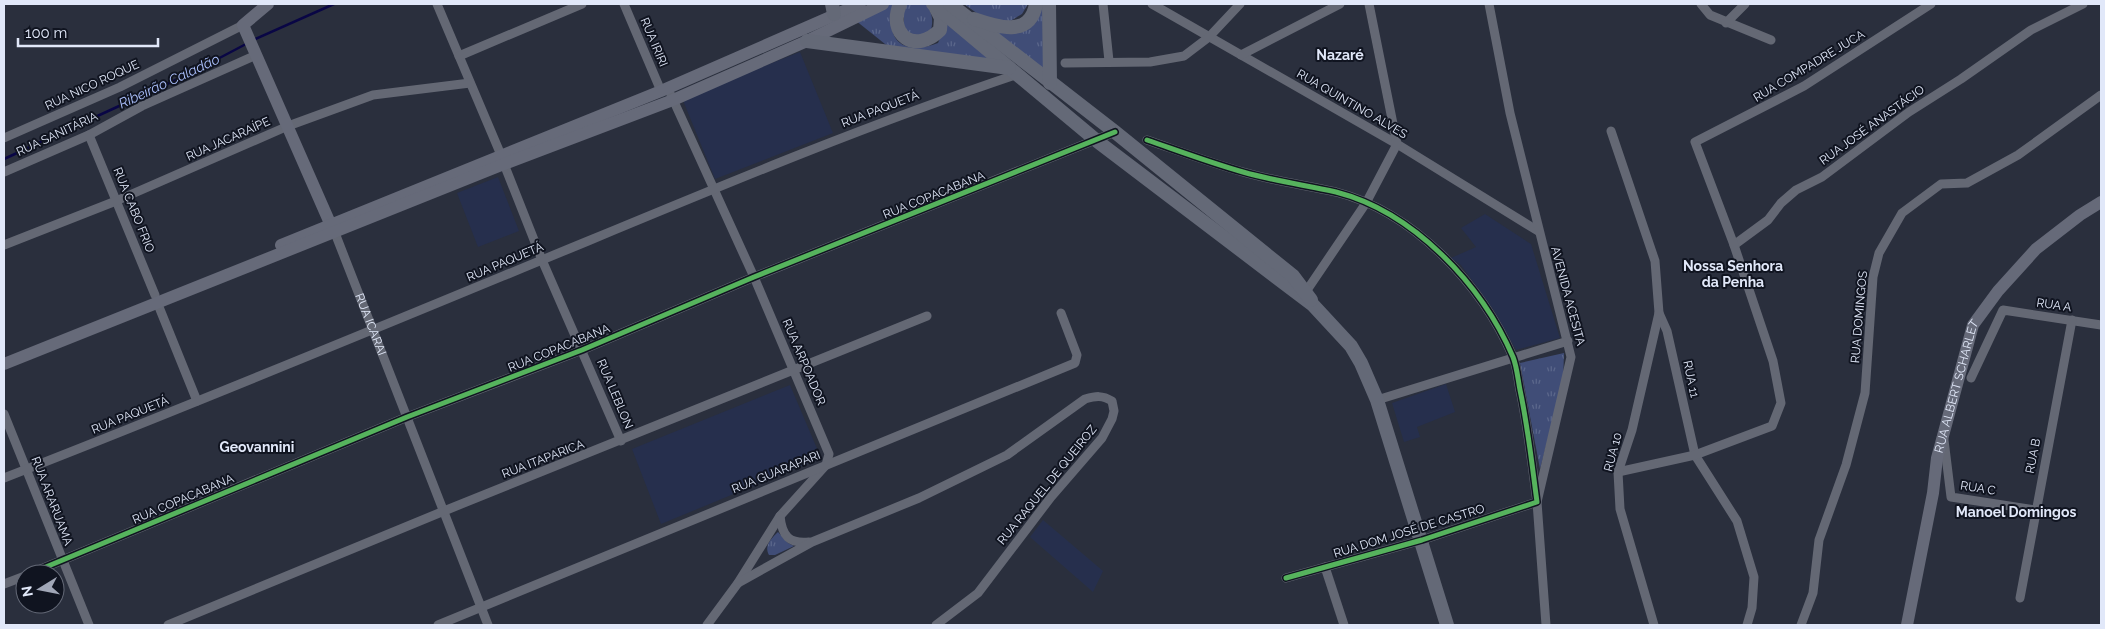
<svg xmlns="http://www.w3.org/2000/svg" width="2105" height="629" viewBox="0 0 2105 629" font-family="Raleway,sans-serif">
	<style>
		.built { fill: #262f4d }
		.park { fill: url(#park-tufts) }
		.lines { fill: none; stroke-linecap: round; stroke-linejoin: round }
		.stream { stroke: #090645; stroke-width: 2.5 }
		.minor { stroke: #646874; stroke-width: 9 }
		.secondary { stroke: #666a79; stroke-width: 12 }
		.primary { stroke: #646977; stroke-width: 14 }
		.cycleway-casing { stroke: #101420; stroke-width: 8 }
		.cycleway { stroke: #56b35d; stroke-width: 5 }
		.labels { text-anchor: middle; stroke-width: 4; stroke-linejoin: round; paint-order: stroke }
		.street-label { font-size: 12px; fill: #e1e8f9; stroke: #101420 }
		.neighbourhood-label { font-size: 14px; font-weight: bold; fill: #e1e8f9; stroke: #101420 }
		.water-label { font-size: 14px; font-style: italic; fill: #adc2ff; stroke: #101420 }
	</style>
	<defs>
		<pattern id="park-tufts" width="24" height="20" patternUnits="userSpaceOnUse" patternTransform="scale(1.25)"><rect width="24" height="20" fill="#404d77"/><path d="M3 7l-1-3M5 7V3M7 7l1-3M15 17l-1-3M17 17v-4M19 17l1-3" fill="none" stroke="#5b678b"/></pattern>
	</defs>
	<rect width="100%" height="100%" fill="#2a2f3d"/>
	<!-- built -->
	<g class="built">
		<polygon points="800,52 833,133 715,179 682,98"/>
		<polygon points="498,177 519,231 478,247 457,193"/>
		<polygon points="1485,214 1531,244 1560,338 1516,350 1493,309 1461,265 1451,258 1476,247 1461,228"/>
		<polygon points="1446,384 1455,412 1417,427 1420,437 1404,442 1392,403"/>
		<polygon points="790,385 821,458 661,524 632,449"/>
		<polygon points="1043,520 1103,571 1093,592 1030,537"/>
	</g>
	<!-- park -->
	<g class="park">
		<path d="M890 4H894C893 11 891 21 892 28 895 52 922 50 938 43L946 25 947 15 999 61 890 48 855 20Z"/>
		<path d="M904 4H927C933 15 934 24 929 35L904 36Z"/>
		<polygon points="964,4 1028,4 1022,14 1007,23 985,19"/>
		<polygon points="1047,4 1045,75 993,32 999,33"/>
		<polygon points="1564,353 1563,381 1540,469 1520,363"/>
		<path d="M778 532 788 543 794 546 775 555H769C764 545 771 539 778 532Z"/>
	</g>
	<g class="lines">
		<!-- stream -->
		<g class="stream">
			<polyline points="253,40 334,4"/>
			<polyline points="4,159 193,72 246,44"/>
		</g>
		<!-- minor -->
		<g class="minor">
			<polyline points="437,4 501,155"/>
			<polyline points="624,4 661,91"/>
			<polyline points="1103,4 1109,61"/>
			<polyline points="1152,4 1397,144 1538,231"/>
			<polyline points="1489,4 1510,113 1571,357 1537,502 1546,625"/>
			<polyline points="1701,4 1710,15 1771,40"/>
			<polyline points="1726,23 1745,4"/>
			<polyline points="1241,55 1340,4"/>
			<polyline points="459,56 582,4"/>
			<polyline points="1065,63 1150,62 1184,56 1209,37 1240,4"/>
			<polyline points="671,95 754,277 829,454 826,465 780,516 738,583 707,625"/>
			<polyline points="1611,131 1655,261 1659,313 1667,331 1695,455 1737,521 1754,577 1752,608 1747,625"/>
			<polyline points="89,135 155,295"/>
			<polyline points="4,138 120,87 243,25"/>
			<path d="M1147 140C1179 151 1211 163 1243 172 1274 181 1305 185 1336 192 1414 212 1482 285 1513 357 1517 367 1518 380 1520 390 1528 427 1532 465 1537 502L1422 540 1286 578"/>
			<polyline points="504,164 542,260 621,441"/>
			<polyline points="4,172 89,135 142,106 256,55"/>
			<path id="s1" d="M335 233 488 625"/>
			<polyline points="4,245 116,201 288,126 373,95 470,83"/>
			<polyline points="1734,245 1768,220 1781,203 1796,190 1822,177 1909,112 1961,79 2031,30 2083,4"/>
			<polyline points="1303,296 1366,203 1397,144 1369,4"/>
			<polyline points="157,302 197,401"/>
			<polyline points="1971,378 2003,310 2101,325"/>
			<polyline points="1377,400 1568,341"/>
			<polyline points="4,414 89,625"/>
			<polyline points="1944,440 1951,497 2036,510"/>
			<polyline points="1618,472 1695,455 1772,426 1781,403 1773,361 1734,245 1695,142 1804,86 1931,4"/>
			<path d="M4 478C200 402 394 321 588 241 730 182 872 123 1018 74"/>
			<path d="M780 516C782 536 789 544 809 542"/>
			<polyline points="1325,567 1344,625"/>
			<polyline points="29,574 407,417 582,350 754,277 1115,132"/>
			<path d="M738 583 812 542 919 498 1007 455 1085 399C1096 396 1102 395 1112 401L1114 411 1112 419 1102 438 1051 497 978 593 936 625"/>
			<polyline points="4,584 25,576"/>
			<polyline points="2020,598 2072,320"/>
			<polyline points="168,625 444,511 927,316"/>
			<polyline points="438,625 1075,363 1077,355 1061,313"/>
			<polyline points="1654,625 1620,509 1618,472 1632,430 1659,313"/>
			<polyline points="1801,625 1813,593 1819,540 1846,465 1865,393 1873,277 1879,253 1902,213 1941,184 1967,183 2018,155 2101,95"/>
		</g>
		<!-- secondary -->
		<g class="secondary">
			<polyline points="268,4 243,25 333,230"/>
			<polyline points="281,245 661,91 860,4"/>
			<polyline points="4,364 504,164 673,100 807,41 883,4"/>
			<path id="s2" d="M1907 625 1933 493 1937 458 1973 325 1998 291 2036 249 2080 215 2101 202"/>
		</g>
		<!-- primary -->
		<g class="primary">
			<polyline points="832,4 834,14"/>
			<path d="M900 4C887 35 915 55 940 30L941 18 936 8"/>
			<polyline points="933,4 1097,141 1313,305 1351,346 1361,363 1377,400 1447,625"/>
			<polyline points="950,4 1115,132 1293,276 1311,300"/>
			<polyline points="1049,4 1050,83"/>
			<path d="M974 19C997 27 1030 38 1036 4"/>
			<polyline points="807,41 1009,68"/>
		</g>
		<defs>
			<g id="cycleway">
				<path d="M1147 140C1179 151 1211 163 1243 172 1274 181 1305 185 1336 192 1414 212 1482 285 1513 357 1517 367 1518 380 1520 390 1528 427 1532 465 1537 502L1422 540 1286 578"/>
				<polyline points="29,574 407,417 582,350 754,277 1115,132"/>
			</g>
		</defs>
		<!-- cycleway casing -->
		<use href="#cycleway" class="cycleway-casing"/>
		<!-- cycleway -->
		<use href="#cycleway" class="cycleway"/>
	</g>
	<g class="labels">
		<!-- street labels -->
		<g class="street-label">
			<text transform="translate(654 42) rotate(67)" y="4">RUA IRIRI</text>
			<text transform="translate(1809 66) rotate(-31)" y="4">RUA COMPADRE JUCA</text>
			<text transform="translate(92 85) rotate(-25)" y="4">RUA NICO ROQUE</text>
			<text transform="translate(1352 104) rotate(30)" y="4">RUA QUINTINO ALVES</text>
			<text transform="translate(880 109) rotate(-21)" y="4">RUA PAQUETÁ</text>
			<text transform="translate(1872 125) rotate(-36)" y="4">RUA JOSÉ ANASTÁCIO</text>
			<text transform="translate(57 134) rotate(-25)" y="4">RUA SANITÁRIA</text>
			<text transform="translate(228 139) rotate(-24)" y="4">RUA JACARAÍPE</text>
			<text transform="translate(934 195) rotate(-22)" y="4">RUA COPACABANA</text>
			<text transform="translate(134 210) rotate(68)" y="4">RUA CABO FRIO</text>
			<text transform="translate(505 262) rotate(-23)" y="4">RUA PAQUETÁ</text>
			<text transform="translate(1568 296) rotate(75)" y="4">AVENIDA ACESITA</text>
			<text transform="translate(2054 305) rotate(8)" y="4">RUA A</text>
			<text transform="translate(1859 317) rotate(-85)" y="4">RUA DOMINGOS</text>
			<text dy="4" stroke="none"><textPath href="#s1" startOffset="98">RUA ICARAI</textPath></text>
			<text transform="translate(559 348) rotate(-22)" y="4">RUA COPACABANA</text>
			<text transform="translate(804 362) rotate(67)" y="4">RUA ARPOADOR</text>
			<text transform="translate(1691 379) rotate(78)" y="4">RUA 11</text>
			<text dy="4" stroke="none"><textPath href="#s2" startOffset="244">RUA ALBERT SCHARLET</textPath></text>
			<text transform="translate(615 394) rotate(67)" y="4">RUA LEBLON</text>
			<text transform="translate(130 415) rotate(-22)" y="4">RUA PAQUETÁ</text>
			<text transform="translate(1613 452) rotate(-75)" y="4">RUA 10</text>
			<text transform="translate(2033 456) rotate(-79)" y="4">RUA B</text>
			<text transform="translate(543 459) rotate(-21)" y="4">RUA ITAPARICA</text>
			<text transform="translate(776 472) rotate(-22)" y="4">RUA GUARAPARI</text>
			<text transform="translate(1047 485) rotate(-51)" y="4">RUA RAQUEL DE QUEIROZ</text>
			<text transform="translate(1978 488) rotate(9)" y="4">RUA C</text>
			<text transform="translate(183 499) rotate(-23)" y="4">RUA COPACABANA</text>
			<text transform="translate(52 501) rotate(69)" y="4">RUA ARARUAMA</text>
			<text transform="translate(1409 531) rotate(-17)" y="4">RUA DOM JOSÉ DE CASTRO</text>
		</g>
		<!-- neighbourhood labels -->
		<g class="neighbourhood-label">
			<text x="1340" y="60">Nazaré</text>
			<text x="1733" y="271">Nossa Senhora<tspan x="1733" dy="16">da Penha</tspan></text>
			<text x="257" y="452">Geovannini</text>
			<text x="2016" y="517">Manoel Domingos</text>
		</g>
		<!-- water labels -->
		<g class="water-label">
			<text transform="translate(169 81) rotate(-25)" y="5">Ribeirão Caladão</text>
		</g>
	</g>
	<!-- border -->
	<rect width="2105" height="629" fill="none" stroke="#e1e8f9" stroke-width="10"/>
	<!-- north arrow -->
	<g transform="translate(40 589) rotate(260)"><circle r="24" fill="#101420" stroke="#646977"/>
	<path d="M0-4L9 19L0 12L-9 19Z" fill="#a1a7b7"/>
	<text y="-8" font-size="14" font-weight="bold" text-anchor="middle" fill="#e1e8f9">N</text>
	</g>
	<!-- scale -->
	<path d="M18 38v8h140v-8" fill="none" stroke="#e1e8f9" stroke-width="2.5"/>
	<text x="25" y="38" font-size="15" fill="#e1e8f9" stroke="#101420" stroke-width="4" paint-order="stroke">100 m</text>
</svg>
